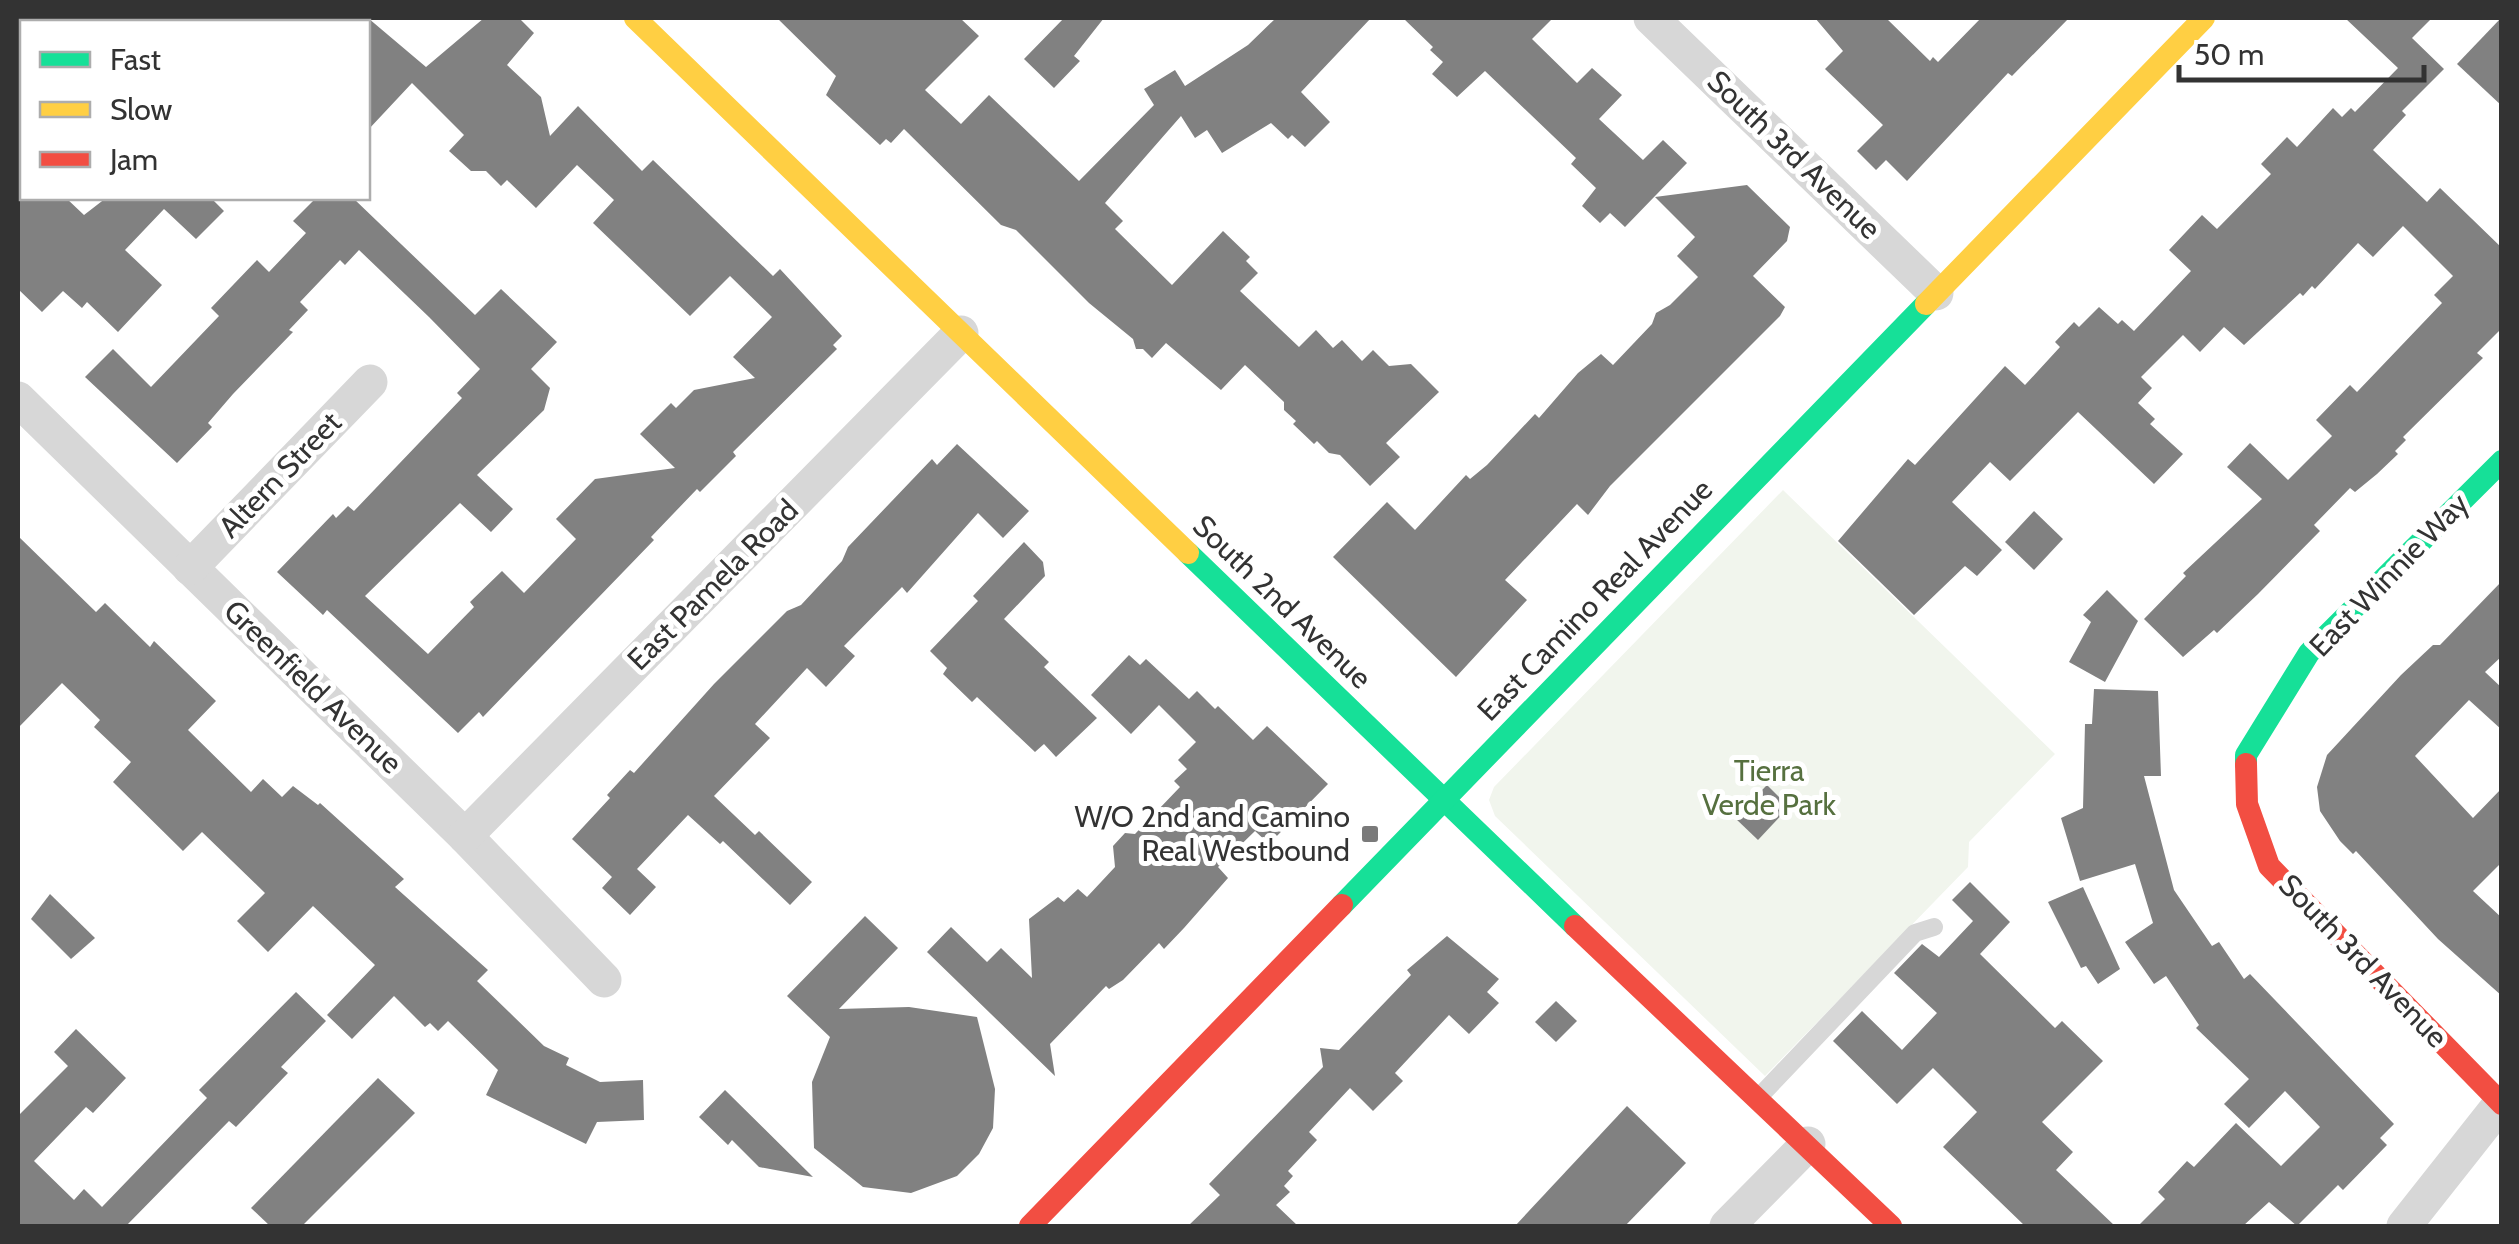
<svg xmlns="http://www.w3.org/2000/svg" width="2519" height="1244" viewBox="0 0 2519 1244" font-family="Cabin,sans-serif">
	<style>
		.green { fill: #f1f5ed }
		.building { fill: #818181 }
		.lines { fill: none; stroke-linecap: round; stroke-linejoin: round }
		.lane { stroke: #d7d7d7; stroke-width: 18 }
		.street { stroke: #d7d7d7; stroke-width: 35 }
		.fast { stroke: #16e098; stroke-width: 22 }
		.slow { stroke: #ffcf43; stroke-width: 22 }
		.jam { stroke: #f24e42; stroke-width: 22 }
		.poi-dot { fill: #7a7a7a; stroke: #fff; stroke-width: 4 }
		.labels { text-anchor: middle; stroke-width: 10; stroke-linejoin: round; paint-order: stroke }
		.street-label { font-size: 30px; fill: #333; stroke: #fff }
		.park-label { font-size: 30px; fill: #56703f; stroke: #fff }
		.poi-label { font-size: 30px; fill: #333; stroke: #fff; text-anchor: end }
	</style>
	<rect width="100%" height="100%" fill="#fff"/>
	<!-- green -->
	<polygon class="green" points="1783,490 2055,754 1969,842 1968,867 1765,1076 1495,816 1489,800 1494,787"/>
	<!-- building -->
	<g class="building">
		<polygon points="368,18 426,67 484,18 519,18 534,33 507,65 541,97 550,136 578,106 642,171 653,160 773,276 780,269 842,336 833,345 837,349 733,452 736,456 700,492 697,489 651,537 654,540 483,717 479,712 458,733 327,610 323,615 277,572 333,514 336,518 348,506 354,511 462,398 457,393 480,369 429,317 359,250 345,265 340,260 300,302 308,310 289,330 293,332 233,394 208,423 212,427 177,463 85,377 113,349 151,387 219,316 211,308 257,260 269,272 306,233 293,221 316,198 353,198 475,315 501,289 557,342 531,369 550,388 544,410 477,475 513,509 491,532 460,503 365,596 428,654 474,607 470,602 502,571 524,593 576,539 556,519 595,479 675,468 640,434 671,403 676,408 694,390 755,378 733,357 772,317 730,276 690,316 593,223 614,200 577,165 536,208 507,180 501,186 486,171 471,171 449,151 464,135 412,83 368,130"/>
		<polygon points="777,18 960,18 979,36 925,90 961,124 989,95 1079,181 1154,105 1144,89 1175,70 1185,86 1248,45 1276,18 1371,18 1301,92 1330,122 1305,147 1292,135 1288,139 1271,123 1222,153 1207,130 1195,138 1181,116 1105,203 1123,221 1115,229 1172,285 1223,231 1250,257 1246,261 1258,273 1240,291 1299,347 1316,330 1333,348 1342,340 1362,361 1373,350 1389,366 1411,364 1439,392 1386,443 1400,457 1370,486 1340,455 1329,453 1317,441 1314,444 1293,424 1296,421 1284,410 1284,402 1245,365 1221,390 1166,343 1152,358 1143,349 1136,349 1133,339 1089,303 1016,230 1001,225 904,129 891,143 886,139 880,145 826,95 836,76"/>
		<polygon points="1064,18 1104,18 1074,56 1080,61 1054,88 1024,59"/>
		<polygon points="1403,18 1553,18 1532,39 1577,83 1592,68 1622,95 1599,119 1643,160 1663,140 1687,163 1625,227 1610,213 1600,223 1582,206 1596,188 1571,164 1576,158 1485,71 1457,97 1432,74 1443,62 1430,50 1433,47"/>
		<polygon points="1815,18 1886,18 1930,61 1933,57 1938,62 1981,18 2069,18 2012,76 2008,73 1907,181 1886,160 1876,170 1857,151 1883,125 1825,69 1843,51"/>
		<polygon points="2345,18 2432,18 2412,38 2444,69 2402,111 2406,115 2373,150 2427,202 2440,188 2502,248 2502,328 2477,353 2483,358 2403,437 2406,440 2395,451 2398,454 2377,474 2355,492 2350,488 2314,525 2320,531 2258,594 2217,633 2214,630 2183,657 2144,619 2186,576 2183,573 2262,499 2227,467 2250,443 2288,480 2332,436 2316,420 2350,385 2357,392 2442,303 2434,295 2453,276 2403,226 2373,257 2358,243 2315,289 2312,286 2303,296 2300,293 2244,345 2224,327 2200,352 2183,335 2141,377 2152,388 2138,403 2155,419 2150,424 2183,454 2154,484 2078,412 2010,481 1990,462 1952,502 2002,550 1977,576 1965,566 1914,615 1838,541 1908,459 1915,465 2005,366 2025,385 2060,347 2055,342 2074,322 2079,327 2099,307 2118,324 2122,320 2134,331 2191,271 2169,250 2202,215 2217,229 2271,174 2261,164 2287,137 2297,147 2333,108 2342,117 2351,108 2355,112 2398,68"/>
		<polygon points="2501,18 2502,18 2502,106 2457,64"/>
		<polygon points="1747,185 1790,227 1787,241 1753,276 1785,307 1780,316 1610,486 1588,515 1577,504 1505,580 1527,600 1456,677 1333,557 1387,502 1415,530 1466,475 1470,479 1487,465 1535,414 1539,418 1578,373 1601,354 1613,365 1652,324 1656,313 1670,305 1698,277 1677,256 1695,237 1655,197"/>
		<polygon points="18,198 66,198 84,215 106,198 211,198 224,211 196,239 164,209 125,250 162,285 118,332 87,302 82,308 63,291 42,312 18,289"/>
		<polygon points="957,444 1029,511 1003,538 978,513 907,593 902,587 844,646 855,656 826,687 807,668 755,724 770,738 714,796 755,835 759,831 812,882 790,905 723,841 720,844 688,815 637,869 656,887 630,915 602,888 612,877 572,839 610,798 607,795 630,770 634,773 714,684 787,611 801,605 842,561 848,547 932,459 937,465"/>
		<polygon points="2034,511 2063,539 2034,570 2005,542"/>
		<polygon points="18,536 96,612 105,603 150,647 154,641 216,701 188,730 251,792 263,779 282,797 293,786 318,805 320,803 404,879 395,887 488,970 477,981 544,1046 569,1058 566,1065 600,1082 643,1080 644,1120 597,1122 586,1144 486,1095 498,1070 448,1021 438,1031 430,1023 425,1027 394,996 352,1039 327,1015 375,965 313,906 268,952 237,921 265,893 202,832 183,851 113,782 131,762 94,727 100,720 62,683 18,728"/>
		<polygon points="1024,542 1043,562 1045,576 1004,619 1049,662 1044,667 1097,718 1056,757 1044,744 1035,752 977,697 972,702 943,674 947,668 930,651 978,601 973,596"/>
		<polygon points="2502,581 2502,656 2485,672 2502,688 2502,730 2469,700 2415,756 2473,818 2502,788 2502,862 2473,891 2502,918 2502,996 2438,939 2356,851 2353,854 2340,841 2320,811 2317,787 2327,755 2401,675 2433,645 2440,645"/>
		<polygon points="2107,590 2138,621 2105,682 2069,662 2091,622 2083,615"/>
		<polygon points="1129,655 1140,665 1146,659 1189,699 1197,691 1215,709 1218,706 1253,740 1267,726 1328,784 1269,844 1255,831 1218,867 1228,878 1184,928 1164,949 1159,943 1123,980 1109,989 1106,986 1050,1044 1055,1076 927,952 951,927 987,962 1001,948 1032,978 1029,919 1058,897 1064,902 1078,889 1087,897 1115,867 1113,846 1125,833 1135,834 1180,787 1174,781 1187,769 1178,760 1196,742 1159,705 1131,734 1091,695"/>
		<polygon points="2094,689 2158,691 2161,776 2144,776 2174,890 2212,946 2219,942 2244,979 2250,974 2394,1124 2380,1138 2387,1145 2343,1190 2338,1185 2297,1226 2269,1202 2243,1226 2138,1226 2165,1199 2158,1192 2187,1161 2194,1167 2236,1123 2281,1166 2320,1127 2285,1091 2249,1128 2224,1104 2249,1079 2196,1028 2199,1025 2166,976 2154,984 2125,942 2153,923 2135,864 2080,881 2061,818 2083,808 2085,724 2092,724"/>
		<polygon points="1767,785 1789,807 1758,840 1735,818"/>
		<polygon points="1970,882 2010,922 1980,954 2055,1028 2062,1021 2103,1061 2042,1122 2073,1152 2056,1170 2115,1226 2025,1226 1943,1147 1977,1112 1933,1068 1897,1104 1833,1041 1862,1011 1902,1050 1937,1013 1894,973 1922,944 1939,957 1973,921 1952,900"/>
		<polygon points="2083,887 2120,969 2098,984 2086,966 2081,968 2048,902"/>
		<polygon points="50,894 95,938 71,959 31,919"/>
		<polygon points="865,916 898,948 839,1009 909,1007 977,1017 995,1089 993,1128 979,1154 957,1176 911,1193 863,1187 814,1148 812,1082 830,1037 787,996"/>
		<polygon points="1447,936 1499,979 1487,992 1499,1003 1469,1034 1449,1015 1395,1073 1403,1081 1373,1111 1350,1088 1309,1132 1317,1140 1288,1171 1293,1176 1284,1186 1290,1192 1276,1205 1298,1226 1188,1226 1220,1195 1209,1184 1323,1067 1320,1048 1339,1050 1411,975 1407,970"/>
		<polygon points="296,992 326,1021 281,1067 288,1073 236,1127 229,1121 126,1226 18,1226 18,1116 68,1066 54,1052 76,1029 126,1078 93,1113 86,1107 34,1161 74,1200 84,1189 102,1207 207,1098 199,1090"/>
		<polygon points="1556,1001 1577,1021 1556,1042 1535,1022"/>
		<polygon points="378,1078 415,1113 302,1226 270,1226 251,1208"/>
		<polygon points="725,1090 813,1177 759,1167 732,1140 728,1145 699,1117"/>
		<polygon points="1627,1106 1686,1163 1625,1226 1515,1226"/>
	</g>
	<g class="lines">
		<!-- lane -->
		<polyline class="lane" points="1759,1097 1915,933 1934,927"/>
		<!-- street -->
		<g class="street">
			<polyline points="1651,18 1936,293"/>
			<polyline points="18,399 465,836 604,980"/>
			<polyline points="190,568 370,382"/>
			<polyline points="465,836 961,333"/>
			<polyline points="1727,1226 1808,1144"/>
			<polyline points="2404,1226 2502,1102"/>
		</g>
		<!-- fast -->
		<g class="fast">
			<polyline points="1188,553 1575,926"/>
			<polyline points="2246,764 2246,755 2309,653 2502,461"/>
			<polyline points="1342,905 1926,304"/>
		</g>
		<!-- slow -->
		<g class="slow">
			<polyline points="635,18 1188,553"/>
			<polyline points="1926,304 2204,18"/>
		</g>
		<!-- jam -->
		<g class="jam">
			<polyline points="2246,764 2247,804 2269,866 2502,1104"/>
			<polyline points="1575,926 1891,1226"/>
			<polyline points="1030,1226 1342,905"/>
		</g>
	</g>
	<!-- markers -->
	<rect class="poi-dot" x="1360" y="824" width="20" height="20" rx="5"/>
	<g class="labels">
		<!-- street labels -->
		<g class="street-label">
			<text transform="translate(1794 155) rotate(44)" y="10">South 3rd Avenue</text>
			<text transform="translate(280 475) rotate(-46)" y="10">Altern Street</text>
			<text transform="translate(2389 575) rotate(-46)" y="10">East Winnie Way</text>
			<text transform="translate(713 585) rotate(-45)" y="10">East Pamela Road</text>
			<text transform="translate(1595 600) rotate(-46)" y="10">East Camino Real Avenue</text>
			<text transform="translate(1282 602) rotate(44)" y="10">South 2nd Avenue</text>
			<text transform="translate(313 687) rotate(44)" y="10">Greenfield Avenue</text>
			<text transform="translate(2363 961) rotate(46)" y="10">South 3rd Avenue</text>
		</g>
		<!-- park labels -->
		<g class="park-label">
			<text x="1769" y="781">Tierra<tspan x="1769" dy="34">Verde Park</tspan></text>
		</g>
		<!-- poi labels -->
		<g class="poi-label">
			<text x="1350" y="827">W/O 2nd and Camino<tspan x="1350" dy="34">Real Westbound</tspan></text>
		</g>
	</g>
	<!-- border -->
	<rect width="2519" height="1244" fill="none" stroke="#333333" stroke-width="40"/>
	<!-- legend -->
	<rect x="20" y="20" width="350" height="180" fill="#ffffff" stroke="#adadad" stroke-width="2.5"/>
	<rect x="40" y="52" width="50" height="15" fill="#16e098" stroke="#adadad" stroke-width="2.5"/>
	<text x="110" y="70" font-size="30" fill="#333333">Fast</text>
	<rect x="40" y="102" width="50" height="15" fill="#ffcf43" stroke="#adadad" stroke-width="2.5"/>
	<text x="110" y="120" font-size="30" fill="#333333">Slow</text>
	<rect x="40" y="152" width="50" height="15" fill="#f24e42" stroke="#adadad" stroke-width="2.5"/>
	<text x="110" y="170" font-size="30" fill="#333333">Jam</text>
	<!-- scale -->
	<path d="M2179 65v15h245v-15" fill="none" stroke="#333333" stroke-width="5"/>
	<text x="2194" y="65" font-size="30" fill="#333333" stroke="#ffffff" stroke-width="8" paint-order="stroke">50 m</text>
</svg>
